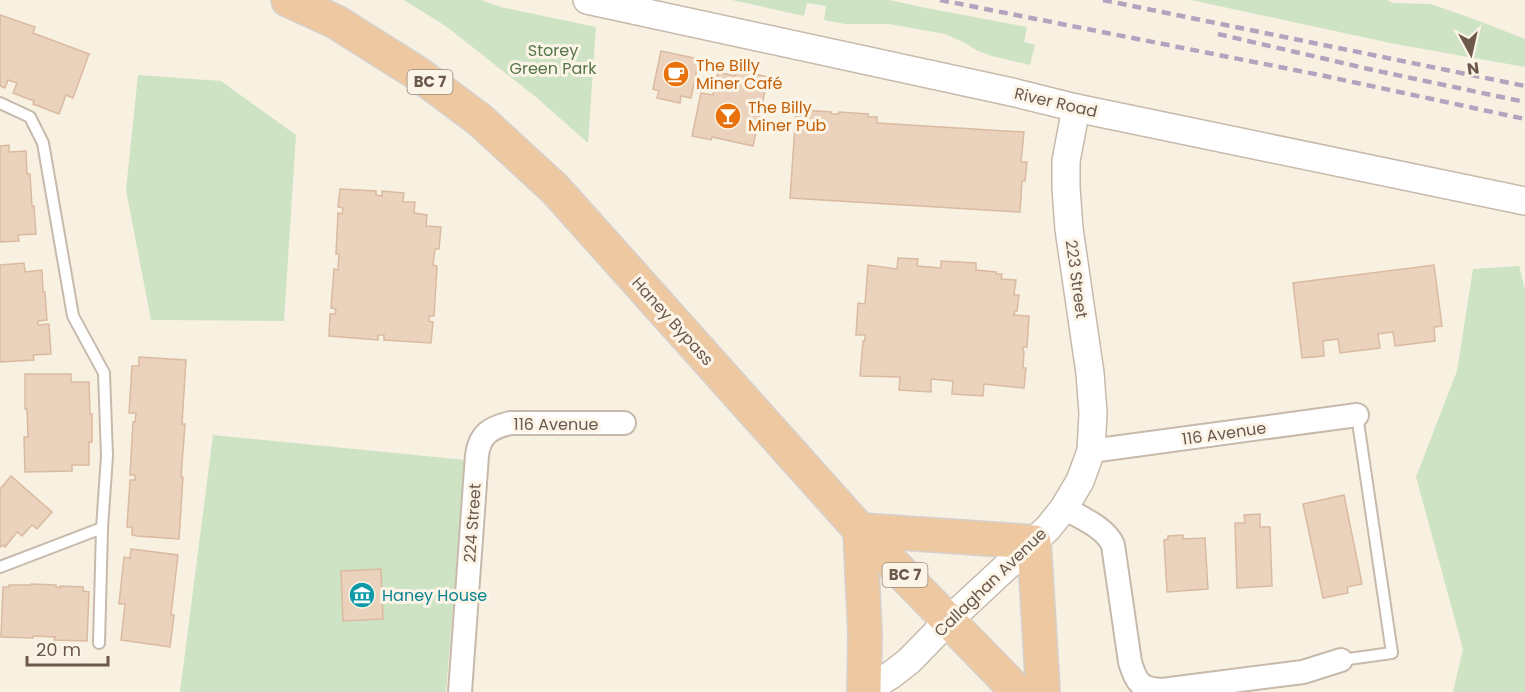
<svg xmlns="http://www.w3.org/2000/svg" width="1525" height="692" viewBox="0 0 1525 692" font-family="Poppins,sans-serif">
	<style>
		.green { fill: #cee3c3 }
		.building { fill: #ead2bd; stroke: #dabaa0; stroke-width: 1.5 }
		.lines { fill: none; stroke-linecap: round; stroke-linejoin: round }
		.service-casing { stroke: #c7b9ab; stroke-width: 14 }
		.minor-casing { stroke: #c7b9ab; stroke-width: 26 }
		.tertiary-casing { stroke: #c7b9ab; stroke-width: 30 }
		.trunk-casing { stroke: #d6d1cd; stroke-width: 36 }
		.service { stroke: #fff; stroke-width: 10 }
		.minor { stroke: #fff; stroke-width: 22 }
		.tertiary { stroke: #fff; stroke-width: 27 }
		.trunk { stroke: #edc8a1; stroke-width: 33 }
		.rail { stroke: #b4a3bf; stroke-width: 4.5; stroke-dasharray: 9 6; stroke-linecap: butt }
		.labels { text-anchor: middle; stroke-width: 6; stroke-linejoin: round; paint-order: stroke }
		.shield { fill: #fcf5e7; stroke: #97887a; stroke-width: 1.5 }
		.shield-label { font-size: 15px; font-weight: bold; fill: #6c594c }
		.park-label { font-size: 16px; fill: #547649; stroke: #fcf5e7 }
		.food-label { font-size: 16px; fill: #c56008; stroke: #fcf5e7; text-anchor: start }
		.street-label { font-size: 16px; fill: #6c594c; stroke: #fcf5e7 }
		.culture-label { font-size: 16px; fill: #0d838f; stroke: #fcf5e7; text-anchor: start }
	</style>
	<rect width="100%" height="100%" fill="#f8f1e2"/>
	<!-- green -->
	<g class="green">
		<polygon points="404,0 481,0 501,7 596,27 588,143 537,98 447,27"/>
		<polygon points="732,0 889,0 926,8 1027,27 1024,42 1035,45 1030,65 992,56 978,51 963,42 945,34 889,24 845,24 824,20 826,6 807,3 804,16"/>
		<polygon points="1191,0 1387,0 1393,3 1431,4 1479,21 1525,39 1525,67 1395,44"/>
		<polygon points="138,75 221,81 296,135 284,321 151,320 126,190"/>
		<polygon points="1519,266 1525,289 1525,692 1453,692 1463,649 1416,477 1457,371 1473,269"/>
		<polygon points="213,435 465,460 446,692 180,692"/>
	</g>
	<!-- building -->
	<g class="building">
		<polygon points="0,15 35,27 33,33 89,54 73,98 66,95 59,114 33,104 34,101 13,93 17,83 8,80 5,88 0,86"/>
		<polygon points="661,51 699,59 691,98 681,96 680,103 657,98 659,91 653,89"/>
		<polygon points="736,70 768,77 753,146 712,137 711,140 692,136 701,93 713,95 718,72 735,76"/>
		<polygon points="802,110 831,112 831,114 839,114 839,112 868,114 868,117 877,117 877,123 1024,132 1021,162 1027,162 1025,181 1022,181 1020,212 790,198 796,112 802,113"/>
		<polygon points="9,145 9,152 26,151 27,174 30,174 32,206 34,206 36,234 18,235 19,241 0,242 0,146"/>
		<polygon points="340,189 376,191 376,195 382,196 382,191 404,193 403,202 415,202 414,213 427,215 426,226 441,227 439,249 435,249 433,265 437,266 434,316 429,316 429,321 433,322 431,343 384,340 384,335 378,335 378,340 329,336 330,314 335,314 336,309 331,308 334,269 338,270 339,254 336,254 338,213 342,214 343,208 338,207"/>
		<polygon points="898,258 918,259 917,266 941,268 941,261 976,263 976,270 996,272 996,274 1002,274 1001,279 1016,280 1014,295 1019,295 1017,311 1015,311 1014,315 1029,316 1027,347 1023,347 1023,352 1024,352 1023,368 1026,368 1024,388 984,384 983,396 952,394 953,381 931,379 931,392 899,390 900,377 860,376 863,341 865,341 865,335 856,335 858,303 865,304 868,265 897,269"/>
		<polygon points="24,263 25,272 42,270 43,292 45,292 47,320 38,321 38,325 49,324 51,354 33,355 34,360 0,362 0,265"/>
		<polygon points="1434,265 1442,326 1434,327 1435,341 1395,346 1393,332 1378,334 1380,348 1340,353 1338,339 1323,341 1324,356 1302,358 1293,283"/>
		<polygon points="139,357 186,360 182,424 185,424 181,477 183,477 179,539 137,536 132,535 132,527 127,527 130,480 135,480 135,475 130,475 133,422 135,422 136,413 129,413 132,366 139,366"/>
		<polygon points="25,374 71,374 71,382 89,382 90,414 92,414 92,442 89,442 89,465 72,465 72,471 25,472 24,437 28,437 27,409 25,409"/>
		<polygon points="11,476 52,512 37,529 32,525 22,536 17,532 5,547 4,545 0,547 0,489"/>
		<polygon points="1344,495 1362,584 1347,587 1348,593 1323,598 1303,504"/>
		<polygon points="1260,514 1260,527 1270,527 1272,586 1237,588 1235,523 1245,523 1244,515"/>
		<polygon points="1183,535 1183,539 1205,538 1208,589 1167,592 1164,540 1168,539 1168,536"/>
		<polygon points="131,549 178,555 171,615 174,615 170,647 121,640 125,604 119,604 124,557 130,558"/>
		<polygon points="381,569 383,619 343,621 341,571"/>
		<polygon points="31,584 56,585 56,587 60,588 60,586 83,587 83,591 89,592 87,641 54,640 55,637 33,636 33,638 1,637 3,587 9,587 9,585 31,585"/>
	</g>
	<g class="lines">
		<defs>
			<g id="service">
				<polyline points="0,103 30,117 43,143 73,316 104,373 107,456 102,528 0,567"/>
				<polyline points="99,643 102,528"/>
				<polyline points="1341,660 1392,653 1357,415"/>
			</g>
			<g id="minor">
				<polyline points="1091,451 1357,415"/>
				<path d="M1064 508C1081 518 1105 527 1113 545L1130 662C1136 682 1140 689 1162 690L1303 672 1341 660"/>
				<path d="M460 692 477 455C480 434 490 428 510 423H624"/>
			</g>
			<g id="tertiary">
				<polyline points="587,0 1016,93 1076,108 1525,201"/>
				<polyline points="864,692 891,675 909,661 949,620 1048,528 1064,508 1080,481 1091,451 1093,413 1090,373 1069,229 1066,188 1066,161 1076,108"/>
			</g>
			<g id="trunk">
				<polyline points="288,0 336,22 417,73 480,120 555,189 860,530 1018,692"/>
				<polyline points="860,530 1034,542 1043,692"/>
				<polyline points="860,530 865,634 864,692"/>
			</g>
		</defs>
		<!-- service casing -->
		<use href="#service" class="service-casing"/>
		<!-- minor casing -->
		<use href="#minor" class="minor-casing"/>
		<!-- tertiary casing -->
		<use href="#tertiary" class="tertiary-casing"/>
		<!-- trunk casing -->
		<use href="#trunk" class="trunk-casing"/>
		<!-- service -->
		<use href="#service" class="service"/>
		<!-- minor -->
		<use href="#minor" class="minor"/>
		<!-- tertiary -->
		<use href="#tertiary" class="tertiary"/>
		<!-- trunk -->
		<use href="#trunk" class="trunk"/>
		<!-- rail -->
		<g class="rail">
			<polyline points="940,0 1320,75 1525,119"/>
			<polyline points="1103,0 1525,86"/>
			<polyline points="1218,34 1373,70 1525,102"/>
		</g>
	</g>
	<!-- icons -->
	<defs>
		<symbol id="cafe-disc" viewBox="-11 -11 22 22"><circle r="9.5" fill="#e8710a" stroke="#fcf5e7"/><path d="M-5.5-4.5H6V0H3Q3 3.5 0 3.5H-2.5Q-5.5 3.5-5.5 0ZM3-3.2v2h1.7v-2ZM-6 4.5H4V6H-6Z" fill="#fff"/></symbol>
		<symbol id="bar-disc" viewBox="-11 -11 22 22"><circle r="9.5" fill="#e8710a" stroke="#fcf5e7"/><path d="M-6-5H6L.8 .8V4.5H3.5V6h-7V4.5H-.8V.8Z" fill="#fff"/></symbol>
		<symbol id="museum-disc" viewBox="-11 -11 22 22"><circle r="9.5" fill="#0f9aa8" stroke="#fcf5e7"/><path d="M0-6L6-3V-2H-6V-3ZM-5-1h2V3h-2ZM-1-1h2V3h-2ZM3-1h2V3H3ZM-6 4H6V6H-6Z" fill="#fff"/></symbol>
	</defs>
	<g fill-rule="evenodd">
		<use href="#cafe-disc" x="661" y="59" width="30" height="30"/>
		<use href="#bar-disc" x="713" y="101" width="30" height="30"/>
		<use href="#museum-disc" x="347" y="580" width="30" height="30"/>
	</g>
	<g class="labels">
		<!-- shield labels -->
		<g class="shield">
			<rect x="407.5" y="70" width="45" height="24" rx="4.5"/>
			<rect x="882.5" y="563" width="45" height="24" rx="4.5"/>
		</g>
		<g class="shield-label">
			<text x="430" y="87">BC 7</text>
			<text x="905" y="580">BC 7</text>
		</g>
		<!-- park labels -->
		<g class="park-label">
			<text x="553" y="56">Storey<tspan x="553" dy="18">Green Park</tspan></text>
		</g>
		<!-- food labels -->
		<g class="food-label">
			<text x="696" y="71">The Billy<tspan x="696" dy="18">Miner Café</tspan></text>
			<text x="748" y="113">The Billy<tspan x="748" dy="18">Miner Pub</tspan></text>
		</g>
		<!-- street labels -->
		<g class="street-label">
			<text transform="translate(1056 102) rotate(13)" y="6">River Road</text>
			<text transform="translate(1077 279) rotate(82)" y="6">223 Street</text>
			<text transform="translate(673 321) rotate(48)" y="6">Haney Bypass</text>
			<text x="556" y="430">116 Avenue</text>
			<text transform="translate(1224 433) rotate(-8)" y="6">116 Avenue</text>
			<text transform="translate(472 523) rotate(-86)" y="6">224 Street</text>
			<text transform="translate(990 582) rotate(-44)" y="6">Callaghan Avenue</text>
		</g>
		<!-- culture labels -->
		<g class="culture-label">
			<text x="382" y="601">Haney House</text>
		</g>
	</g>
	<!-- north arrow -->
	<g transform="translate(1471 54) rotate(172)" stroke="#fcf5e7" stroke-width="4.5" paint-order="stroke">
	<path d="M0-4.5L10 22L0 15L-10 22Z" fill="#6c594c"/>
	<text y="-9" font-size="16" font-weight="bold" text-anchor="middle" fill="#6c594c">N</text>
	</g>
	<!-- scale -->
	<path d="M27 656v9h81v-9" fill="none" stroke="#6c594c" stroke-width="3"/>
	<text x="36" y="656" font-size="18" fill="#6c594c" stroke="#fcf5e7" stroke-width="4.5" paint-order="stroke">20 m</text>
</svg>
